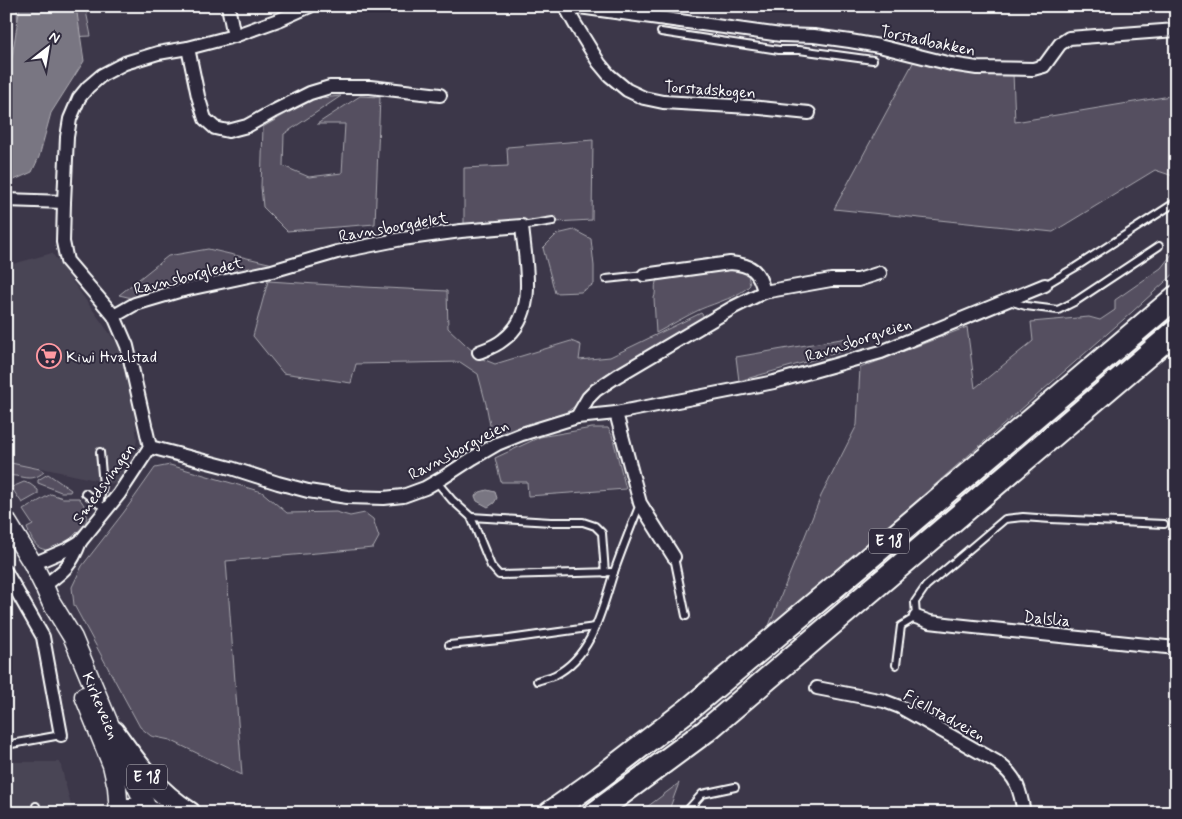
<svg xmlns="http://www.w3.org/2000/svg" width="1182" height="819" viewBox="0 0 1182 819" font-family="Mynerve,sans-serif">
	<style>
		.built { fill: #494455 }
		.green { fill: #555060; stroke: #aaa8b0 }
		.water { fill: #797682; stroke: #afadb4 }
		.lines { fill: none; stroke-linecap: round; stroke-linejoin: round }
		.lane-casing { stroke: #fff; stroke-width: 10 }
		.street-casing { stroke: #fff; stroke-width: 16 }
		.secondary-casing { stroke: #fff; stroke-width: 21 }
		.primary-casing { stroke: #fff; stroke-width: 24 }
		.highway-casing { stroke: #fff; stroke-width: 26 }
		.lane { stroke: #2f2a3d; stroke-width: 6 }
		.street { stroke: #2f2a3d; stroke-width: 12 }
		.secondary { stroke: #2f2a3d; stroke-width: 18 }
		.primary { stroke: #2f2a3d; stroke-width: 20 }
		.highway { stroke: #2f2a3d; stroke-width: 22 }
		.labels { text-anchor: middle; stroke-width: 4; stroke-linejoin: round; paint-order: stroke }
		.shield { fill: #2f2a3d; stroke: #c1bfc5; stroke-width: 1 }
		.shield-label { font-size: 15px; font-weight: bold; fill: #fff }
		.street-label { font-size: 16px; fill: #fff; stroke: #2f2a3d }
		.poi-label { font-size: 16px; fill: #fff; stroke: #2f2a3d; text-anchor: start }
	</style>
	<rect width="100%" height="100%" fill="#3c3749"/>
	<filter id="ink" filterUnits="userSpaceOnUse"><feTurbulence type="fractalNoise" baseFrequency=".02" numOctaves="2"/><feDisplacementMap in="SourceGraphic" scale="10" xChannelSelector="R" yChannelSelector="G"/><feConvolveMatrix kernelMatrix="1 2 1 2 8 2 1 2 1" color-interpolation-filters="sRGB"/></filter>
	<g filter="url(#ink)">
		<!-- built -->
		<g class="built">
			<polygon points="52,253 118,345 133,402 137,441 130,463 118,485 37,467 11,464 6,465 6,266"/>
			<polygon points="6,762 60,762 73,813 6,813"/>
		</g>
		<!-- green -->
		<g class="green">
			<polygon points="17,6 85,6 91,36 18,39"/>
			<polygon points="914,61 1013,73 1015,122 1176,95 1176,177 1155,170 1053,232 834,209"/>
			<polygon points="341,96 284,134 283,166 309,177 342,173 345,124 317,124 360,96 380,97 375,224 287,231 263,207 261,187 263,127 312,99"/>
			<polygon points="593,140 592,220 464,227 464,168 508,166 507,147"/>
			<polygon points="574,230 591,239 594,266 594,284 581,292 555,293 543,248 557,234"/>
			<polygon points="208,249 273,264 142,293 132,298 119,295 168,256"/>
			<polygon points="1176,249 1176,272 1132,312 766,633 821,496 857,425 860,368 967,327 975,388 1033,341 1031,322 1089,317 1100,320 1115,310 1115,300 1161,268"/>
			<path d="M737 269 746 271 748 275 750 285C741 296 715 303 701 309 686 316 671 325 656 333L654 298C657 291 653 285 658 278Z"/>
			<polygon points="268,281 365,287 447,291 448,328 480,358 495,364 571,341 581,345 579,360 610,357 701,313 705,318 593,386 575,406 564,414 511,431 495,437 492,436 486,404 478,374 460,362 356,364 351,383 283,373 253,336"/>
			<polygon points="847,338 851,349 739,381 736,357"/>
			<polygon points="592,428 608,428 612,435 626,489 528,496 527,482 501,482 495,458 540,437"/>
			<path d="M6 462 40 469 44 472C29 484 24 474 6 476Z"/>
			<polygon points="170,465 262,492 287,513 336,512 350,516 365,513 373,519 379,537 373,548 226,561 242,775 170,740 151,736 140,727 74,605 72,587 82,566 124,512 155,468"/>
			<polygon points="48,474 71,490 70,492 61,492 38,483 38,480"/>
			<polygon points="24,482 30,484 38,490 38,494 22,503 13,490 6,488 6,485 12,487"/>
			<path d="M51 494 63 498H79C85 505 90 515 85 524 84 527 80 530 77 532 68 542 55 555 40 548 33 544 30 535 27 528L33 525 23 510Z"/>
			<polygon points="679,783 669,810 667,813 639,813"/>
		</g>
		<!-- water -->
		<g class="water">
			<polygon points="20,6 76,6 84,61 51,113 39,157 32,172 12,181 6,179 6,71 12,57"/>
			<polygon points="487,490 495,492 497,498 494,503 488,507 477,501 475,496 480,492"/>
		</g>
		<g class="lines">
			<defs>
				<g id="lane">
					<polyline points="661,32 779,50 799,50 873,60"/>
					<polyline points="522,226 553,221"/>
					<polyline points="606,279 644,275"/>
					<polyline points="1045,285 1074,268 1176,202"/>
					<polyline points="1009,301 1026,306 1058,310 1076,301 1159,246"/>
					<polyline points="436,481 452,500 471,517 491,566 499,575 614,572"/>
					<polyline points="85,493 102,506"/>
					<polyline points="99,504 103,485 100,452"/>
					<polyline points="471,517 551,522 583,522 595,526 602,533 605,573"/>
					<polyline points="674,557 686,616"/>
					<polyline points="449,645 509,639 595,627"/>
					<polyline points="896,665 901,626 916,617 915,602 926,586 1005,519 1023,517 1051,519 1164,524"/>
					<path d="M537 681C542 679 549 678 555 675 593 656 602 608 614 572 622 549 631 527 640 504"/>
					<polyline points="6,745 61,735"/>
					<polyline points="36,813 36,806"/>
					<polyline points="685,813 702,794 735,787"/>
				</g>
				<g id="street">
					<polyline points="228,6 234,36"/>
					<polyline points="565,6 575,24 599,63 609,75 627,90 644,98 663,102 750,107 809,113"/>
					<polyline points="572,6 781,35 814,36 850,41 879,46 951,64 977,68 1033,69 1044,66 1060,44 1069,38 1176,30"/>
					<polyline points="188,48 198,96 205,119 215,128 228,131 247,126 272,112 310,93 330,87 370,87 440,95"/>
					<polyline points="6,200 64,202"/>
					<path d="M644 275 730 263C752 265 759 270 764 292"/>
					<path d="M114 316 135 304 179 291 272 271 337 252 402 239 461 231 522 226C525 263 539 314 503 340 496 346 487 349 479 352"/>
					<polyline points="616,413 640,503 674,557"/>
					<polyline points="577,417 588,398 596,390 617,376 734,307 764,292 831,280 858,280 880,273"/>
					<polyline points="150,447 231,468 278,483 308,491 347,497 384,498 403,496 425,488 444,477 473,458 497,444 522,434 577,417 616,413 774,382 881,352 1045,285"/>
					<polyline points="33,564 68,549 80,542 119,494 150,447 127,346 114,316 67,261 63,242 64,202 67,137 70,119 79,98 88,87 102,75 125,63 158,53 188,48 234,36 281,19 310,6"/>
					<polyline points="6,572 43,637 61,735"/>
					<path d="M44 586C64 571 71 566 80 542"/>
					<polyline points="916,617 930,622 955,625 1176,648"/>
					<path d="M817 688 884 701 900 707 997 762C1017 777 1020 789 1024 813"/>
				</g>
				<g id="secondary">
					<path id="s1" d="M6 520 33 564 44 586 51 602 73 638 129 771 148 810"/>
					<polyline points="84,696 112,765 117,787 119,812"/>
				</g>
				<path id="primary" d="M118 813C131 807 141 806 154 813"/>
				<g id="highway">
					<path d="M113 732C136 764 155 792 189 813"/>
					<polyline points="550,813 598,779 689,709 868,559 1176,297"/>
					<polyline points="595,813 706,731 1176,331"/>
				</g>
			</defs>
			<!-- lane casing -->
			<use href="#lane" class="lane-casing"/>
			<!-- street casing -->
			<use href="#street" class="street-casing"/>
			<!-- secondary casing -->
			<use href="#secondary" class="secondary-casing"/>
			<!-- primary casing -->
			<use href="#primary" class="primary-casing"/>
			<!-- highway casing -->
			<use href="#highway" class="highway-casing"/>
			<!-- lane -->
			<use href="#lane" class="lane"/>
			<!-- street -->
			<use href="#street" class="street"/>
			<!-- secondary -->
			<use href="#secondary" class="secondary"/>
			<!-- primary -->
			<use href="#primary" class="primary"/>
			<!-- highway -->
			<use href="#highway" class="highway"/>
		</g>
	</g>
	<!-- icons -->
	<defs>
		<symbol id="supermarket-ring" viewBox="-11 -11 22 22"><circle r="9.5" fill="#2f2a3d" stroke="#ff9aa2" stroke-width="1.5"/><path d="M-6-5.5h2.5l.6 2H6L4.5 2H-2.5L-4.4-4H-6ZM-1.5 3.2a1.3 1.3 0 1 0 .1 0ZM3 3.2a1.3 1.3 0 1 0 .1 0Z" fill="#ff9aa2"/></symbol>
	</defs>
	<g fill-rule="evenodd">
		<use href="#supermarket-ring" x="35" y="342" width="28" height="28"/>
	</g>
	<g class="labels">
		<!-- shield labels -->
		<g class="shield">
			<rect x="869" y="528.5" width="40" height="25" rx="4"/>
			<rect x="127" y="764.5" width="40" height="25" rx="4"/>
		</g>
		<g class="shield-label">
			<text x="889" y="546">E 18</text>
			<text x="147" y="782">E 18</text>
		</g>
		<!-- street labels -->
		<g class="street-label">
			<text transform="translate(928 40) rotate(12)" y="6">Torstadbakken</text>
			<text transform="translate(710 89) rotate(4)" y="6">Torstadskogen</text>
			<text transform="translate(393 226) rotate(-10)" y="6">Ravnsborgdelet</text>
			<text transform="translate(188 275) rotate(-14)" y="6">Ravnsborgledet</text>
			<text transform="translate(858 339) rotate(-18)" y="6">Ravnsborgveien</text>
			<text transform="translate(458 449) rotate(-28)" y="6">Ravnsborgveien</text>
			<text transform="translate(103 483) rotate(-54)" y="6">Smedsvingen</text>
			<text transform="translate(1047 618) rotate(6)" y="6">Dalslia</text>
			<text dy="6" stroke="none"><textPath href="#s1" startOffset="209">Kirkeveien</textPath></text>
			<text transform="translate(945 715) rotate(29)" y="6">Fjellstadveien</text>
		</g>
		<!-- poi labels -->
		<g class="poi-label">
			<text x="66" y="362">Kiwi Hvalstad</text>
		</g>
	</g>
	<!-- margin -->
	<rect width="1182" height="819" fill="none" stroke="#2f2a3d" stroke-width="25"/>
	<rect x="12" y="12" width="1157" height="794" fill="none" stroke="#fff" stroke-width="2" filter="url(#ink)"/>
	<!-- north arrow -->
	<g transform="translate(48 48) rotate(31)" stroke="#2f2a3d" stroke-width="4" paint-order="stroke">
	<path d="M0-4L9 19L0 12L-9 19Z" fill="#ffffff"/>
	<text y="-8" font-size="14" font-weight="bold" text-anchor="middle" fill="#ffffff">N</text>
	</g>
</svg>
